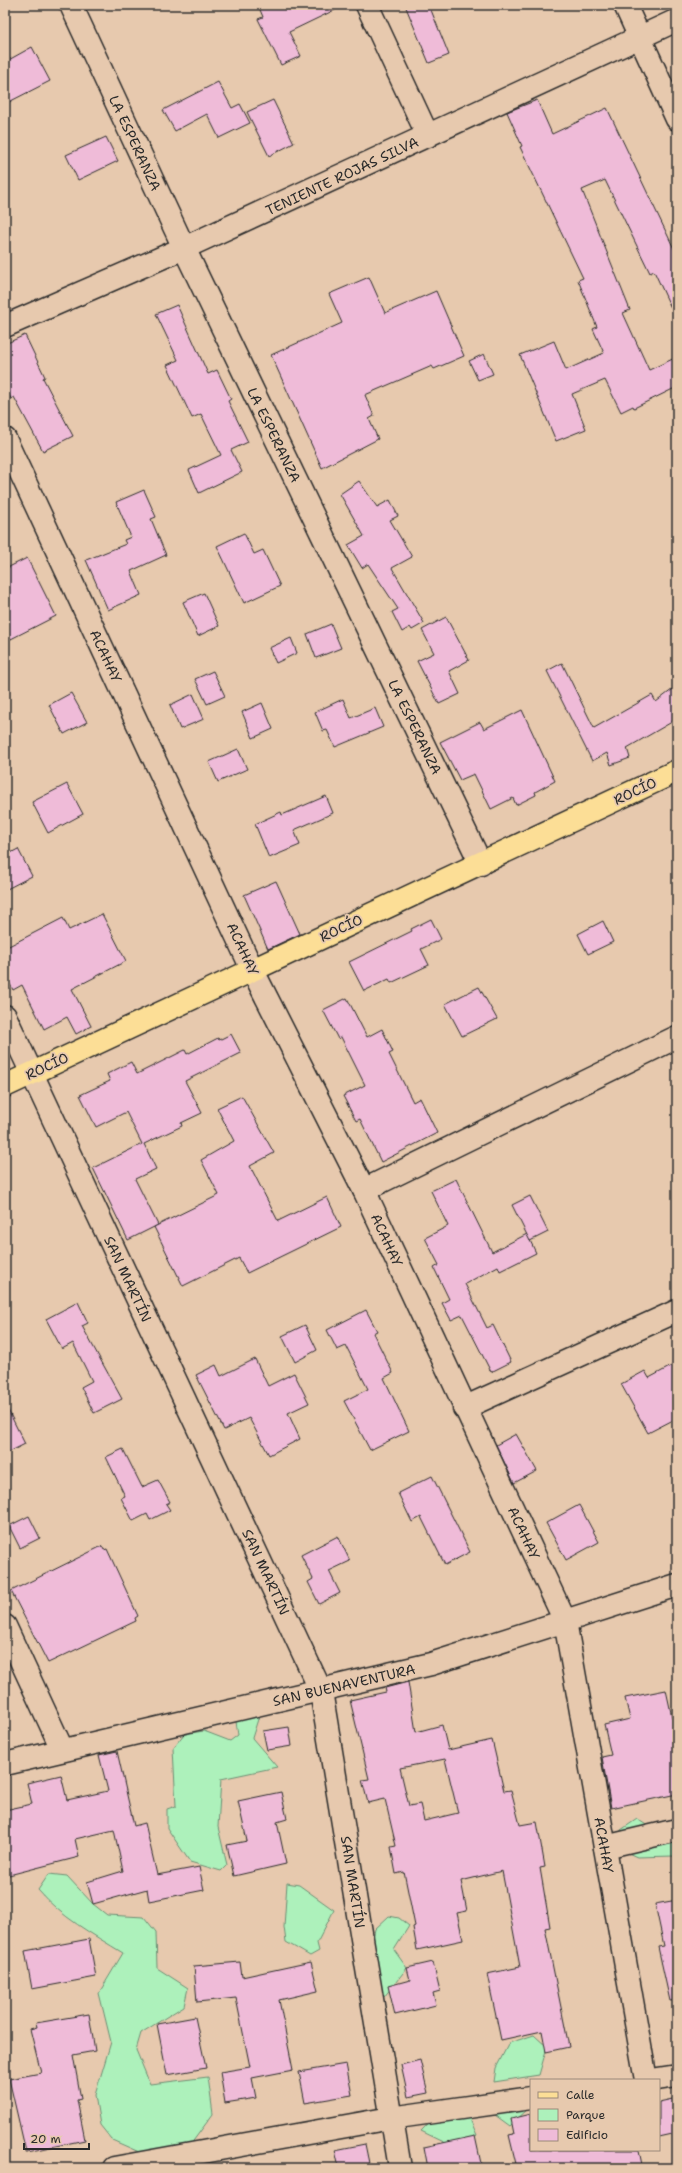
<svg xmlns="http://www.w3.org/2000/svg" width="682" height="2173" viewBox="0 0 682 2173" font-family="'Shantell Sans',sans-serif">
	<style>
		.green { fill: #adf1bb; stroke: #6c8e73 }
		.building { fill: #efbbd8; stroke: #2b2b2b; fill-rule: evenodd }
		.lines { fill: none; stroke-linecap: round; stroke-linejoin: round }
		.minor-casing { stroke: #2b2b2b; stroke-width: 25 }
		.major-casing { stroke: #2b2b2b; stroke-width: 25 }
		.minor { stroke: #e7c9ae; stroke-width: 22 }
		.major { stroke: #fcde96; stroke-width: 22 }
		.labels { text-anchor: middle; stroke-width: 3.5; stroke-linejoin: round; paint-order: stroke }
		.street-label { font-size: 14px; fill: #2b2b2b; stroke: #e7c9ae }
	</style>
	<rect width="100%" height="100%" fill="#e7c9ae"/>
	<filter id="ink" filterUnits="userSpaceOnUse"><feTurbulence type="fractalNoise" baseFrequency=".025" numOctaves="2"/><feDisplacementMap in="SourceGraphic" scale="8" xChannelSelector="R" yChannelSelector="G"/><feConvolveMatrix kernelMatrix="1 2 1 2 8 2 1 2 1" color-interpolation-filters="sRGB"/></filter>
	<g filter="url(#ink)">
		<!-- green -->
		<g class="green">
			<polygon points="260,1713 252,1738 277,1767 221,1779 218,1827 227,1865 221,1871 190,1862 167,1828 167,1809 176,1806 173,1748 184,1734 204,1731 230,1741 238,1735 235,1715"/>
			<polygon points="637,1819 668,1839 677,1836 677,1875 674,1856 637,1857 619,1849 621,1830"/>
			<path d="M49 1874 67 1876 93 1904 107 1915 144 1917 156 1932 157 1968 188 1988 184 2006 141 2033 136 2050 150 2084 208 2077 213 2114 185 2152 148 2156 112 2140 100 2125 95 2095 111 2042 99 1993 123 1953C92 1934 61 1917 38 1890Z"/>
			<polygon points="287,1883 299,1885 334,1910 317,1943 319,1951 310,1956 286,1942 284,1927"/>
			<polygon points="389,1916 399,1918 409,1926 394,1950 407,1968 384,1997 365,1978 375,1929"/>
			<polygon points="534,2035 547,2047 539,2075 494,2082 496,2068 509,2043"/>
			<polygon points="499,2105 531,2106 510,2126 495,2115"/>
			<polygon points="442,2109 469,2117 477,2135 463,2146 448,2144 421,2131"/>
		</g>
		<!-- building -->
		<g class="building">
			<polygon points="258,5 345,5 289,32 301,56 281,65 258,19 263,17"/>
			<polygon points="405,5 429,5 449,55 429,63"/>
			<polygon points="32,47 50,81 5,104 5,62"/>
			<polygon points="218,82 232,108 240,104 250,123 219,138 207,114 175,131 163,110"/>
			<polygon points="273,100 294,143 269,156 247,112"/>
			<polygon points="537,100 552,134 607,108 677,255 677,321 654,271 650,273 605,180 582,190 630,310 623,313 649,370 677,357 677,387 634,408 633,406 621,412 605,380 572,394 586,429 556,441 520,355 554,341 566,370 604,353 593,329 597,327 578,280 583,278 520,147 522,146 507,112"/>
			<polygon points="106,137 118,161 78,180 66,155"/>
			<polygon points="369,277 385,313 436,291 464,356 434,369 432,366 365,395 374,416 369,419 378,439 322,468 271,355 342,323 329,294"/>
			<polygon points="177,305 208,374 217,370 231,399 228,401 248,442 231,450 242,472 199,493 189,470 221,455 201,414 192,418 167,365 178,360 156,314"/>
			<polygon points="25,335 45,377 43,378 73,436 43,451 14,397 11,399 5,385 5,344"/>
			<polygon points="484,354 493,374 478,380 469,361"/>
			<polygon points="359,481 377,507 390,500 398,516 390,520 412,557 392,568 424,623 412,630 410,627 402,632 392,612 398,609 368,564 362,568 348,545 364,536 340,494"/>
			<polygon points="144,490 156,517 151,519 166,555 131,571 141,595 108,610 86,560 126,544 124,540 131,537 116,502"/>
			<polygon points="244,533 254,554 263,550 280,586 244,603 217,546"/>
			<polygon points="27,558 56,616 5,642 5,569"/>
			<polygon points="204,593 219,626 198,636 183,602"/>
			<polygon points="446,617 469,660 449,671 460,694 439,704 417,661 434,653 422,630"/>
			<polygon points="331,624 341,648 316,658 307,634"/>
			<polygon points="291,638 297,653 276,663 269,648"/>
			<polygon points="562,663 594,728 652,695 656,702 677,686 677,719 627,748 630,758 611,765 607,753 592,761 547,671"/>
			<polygon points="213,671 225,696 207,704 195,679"/>
			<polygon points="71,693 87,722 64,734 49,705"/>
			<polygon points="193,694 204,719 180,729 170,705"/>
			<polygon points="343,699 351,718 375,708 383,727 335,747 327,730 323,731 315,712"/>
			<polygon points="262,703 273,729 253,738 242,712"/>
			<polygon points="522,710 555,781 535,792 536,795 516,805 513,798 491,809 474,774 460,780 440,742 480,722 484,729"/>
			<polygon points="238,749 247,769 218,782 209,762"/>
			<polygon points="67,784 83,814 48,833 32,802"/>
			<polygon points="326,796 333,813 294,830 300,845 269,858 255,824 281,812 282,815"/>
			<polygon points="18,849 32,876 5,890 5,856"/>
			<polygon points="276,881 300,934 268,949 244,895"/>
			<polygon points="102,914 126,961 72,989 91,1026 76,1034 67,1017 44,1029 22,985 13,990 5,974 5,948 63,918 69,930"/>
			<polygon points="431,919 441,939 421,949 429,965 391,983 389,979 364,991 349,962 412,931 411,929"/>
			<polygon points="603,921 613,942 588,954 578,934"/>
			<polygon points="479,987 497,1019 462,1036 445,1004"/>
			<polygon points="347,998 367,1037 382,1029 393,1052 389,1054 413,1102 420,1098 437,1133 381,1162 360,1119 356,1121 343,1096 365,1085 341,1037 338,1039 323,1010"/>
			<polygon points="231,1034 241,1053 185,1081 202,1113 181,1123 182,1126 144,1144 156,1169 135,1179 158,1225 128,1240 93,1168 142,1144 126,1112 96,1127 80,1095 110,1081 107,1074 131,1062 137,1074 185,1050 187,1054 218,1038 219,1040"/>
			<polygon points="242,1096 274,1153 250,1166 278,1221 327,1197 341,1227 247,1273 239,1258 183,1286 154,1227 219,1195 201,1160 234,1141 217,1108"/>
			<polygon points="456,1179 492,1252 527,1234 536,1253 500,1271 498,1266 465,1284 487,1328 493,1325 511,1362 491,1372 462,1315 451,1320 442,1303 449,1299 434,1268 439,1265 425,1238 448,1226 431,1191"/>
			<polygon points="530,1196 548,1232 530,1241 512,1205"/>
			<polygon points="78,1302 88,1323 82,1326 122,1399 94,1413 81,1387 92,1381 73,1343 62,1349 46,1319"/>
			<polygon points="366,1310 377,1331 373,1333 393,1373 384,1378 409,1431 370,1450 344,1401 368,1389 346,1346 337,1350 327,1330"/>
			<polygon points="305,1325 317,1350 295,1362 282,1336"/>
			<polygon points="255,1359 268,1386 294,1373 309,1403 288,1413 300,1439 269,1455 249,1418 224,1430 196,1375 216,1365 221,1376"/>
			<polygon points="677,1363 677,1418 648,1433 621,1384 645,1371 649,1378"/>
			<polygon points="5,1404 25,1444 5,1454"/>
			<polygon points="516,1434 537,1471 514,1483 496,1445"/>
			<polygon points="123,1449 142,1487 158,1480 170,1502 166,1504 170,1510 150,1520 147,1514 133,1521 121,1498 125,1496 106,1457"/>
			<polygon points="432,1476 470,1552 445,1565 421,1517 412,1522 398,1493"/>
			<polygon points="579,1505 599,1542 566,1560 546,1523"/>
			<polygon points="29,1516 40,1538 20,1548 9,1526"/>
			<polygon points="338,1536 350,1561 329,1571 340,1593 319,1604 308,1582 313,1579 301,1555"/>
			<polygon points="102,1546 104,1550 107,1549 138,1616 135,1618 136,1621 48,1663 11,1591"/>
			<path d="M408 1682 416 1732 442 1725 448 1750 492 1740 504 1791 511 1790 520 1825 537 1822 545 1867 540 1868 550 1927 545 1928 569 2047 546 2052 542 2031 501 2040 487 1974 520 1967 502 1871 461 1881 467 1911 457 1913 463 1940 417 1950 413 1927 415 1926 404 1872 396 1874 391 1847 396 1846 385 1799 368 1803 362 1780 369 1779 350 1700 386 1692 385 1688ZM445 1759 458 1813 424 1821 420 1804 409 1806 400 1768Z"/>
			<polygon points="666,1690 677,1740 677,1794 611,1808 602,1757 611,1755 604,1725 630,1719 625,1698"/>
			<polygon points="289,1727 292,1746 267,1750 263,1731"/>
			<polygon points="117,1751 134,1826 145,1823 157,1875 199,1867 204,1890 149,1901 147,1889 93,1904 87,1882 123,1871 114,1830 75,1839 79,1857 5,1876 5,1810 32,1804 27,1783 61,1775 67,1800 108,1791 99,1755"/>
			<polygon points="281,1792 287,1819 277,1822 286,1864 234,1876 227,1845 247,1841 238,1801"/>
			<polygon points="677,1900 677,2000 670,2001 658,1947 664,1946 655,1904"/>
			<polygon points="89,1939 96,1977 32,1989 25,1951"/>
			<polygon points="240,1962 242,1977 311,1962 318,1991 279,2000 293,2070 252,2078 256,2098 225,2103 220,2072 250,2067 236,1998 197,2002 194,1966"/>
			<polygon points="433,1962 440,1991 433,1993 436,2005 395,2015 388,1986 410,1980 407,1968"/>
			<polygon points="89,2014 95,2051 73,2055 81,2099 77,2100 85,2140 26,2152 9,2079 41,2073 30,2029 37,2027 36,2023"/>
			<polygon points="195,2017 206,2068 167,2075 157,2024"/>
			<polygon points="420,2060 428,2093 408,2097 401,2065"/>
			<polygon points="346,2064 352,2095 305,2103 299,2072"/>
			<polygon points="677,2098 677,2133 659,2137 659,2102"/>
			<polygon points="531,2114 531,2150 639,2150 642,2165 630,2168 517,2168 509,2135 514,2134 511,2119"/>
			<polygon points="475,2136 482,2168 428,2168 424,2147"/>
			<polygon points="365,2144 370,2168 339,2168 335,2150"/>
		</g>
		<g class="lines">
			<defs>
				<g id="minor">
					<polyline points="71,5 184,248 481,864"/>
					<polyline points="367,5 428,136"/>
					<polyline points="625,5 677,119"/>
					<polyline points="5,326 184,248 677,20"/>
					<polyline points="5,439 252,969 364,1190 565,1621 646,2080"/>
					<polyline points="5,1016 321,1691 400,2168"/>
					<polyline points="364,1190 677,1037"/>
					<polyline points="464,1408 677,1311"/>
					<polyline points="5,1626 62,1749"/>
					<polyline points="5,1764 431,1664 677,1585"/>
					<polyline points="605,1847 677,1830"/>
					<polyline points="651,2080 677,2076"/>
					<polyline points="114,2168 391,2118 531,2098"/>
				</g>
				<polyline id="major" points="5,1086 677,771"/>
			</defs>
			<!-- minor casing -->
			<use href="#minor" class="minor-casing"/>
			<!-- major casing -->
			<use href="#major" class="major-casing"/>
			<!-- minor -->
			<use href="#minor" class="minor"/>
			<!-- major -->
			<use href="#major" class="major"/>
		</g>
	</g>
	<g class="labels">
		<!-- street labels -->
		<g class="street-label">
			<text transform="translate(135 143) rotate(65)" y="5">LA ESPERANZA</text>
			<text transform="translate(342 176) rotate(-25)" y="5">TENIENTE ROJAS SILVA</text>
			<text transform="translate(274 435) rotate(64)" y="5">LA ESPERANZA</text>
			<text transform="translate(106 656) rotate(65)" y="5">ACAHAY</text>
			<text transform="translate(415 727) rotate(64)" y="5">LA ESPERANZA</text>
			<text transform="translate(635 791) rotate(-25)" y="5">ROCÍO</text>
			<text transform="translate(341 928) rotate(-25)" y="5">ROCÍO</text>
			<text transform="translate(243 949) rotate(65)" y="5">ACAHAY</text>
			<text transform="translate(47 1066) rotate(-25)" y="5">ROCÍO</text>
			<text transform="translate(387 1240) rotate(65)" y="5">ACAHAY</text>
			<text transform="translate(128 1279) rotate(65)" y="5">SAN MARTÍN</text>
			<text transform="translate(524 1533) rotate(65)" y="5">ACAHAY</text>
			<text transform="translate(266 1572) rotate(65)" y="5">SAN MARTÍN</text>
			<text transform="translate(344 1685) rotate(-13)" y="5">SAN BUENAVENTURA</text>
			<text transform="translate(604 1845) rotate(80)" y="5">ACAHAY</text>
			<text transform="translate(353 1882) rotate(81)" y="5">SAN MARTÍN</text>
		</g>
	</g>
	<!-- margin -->
	<rect width="682" height="2173" fill="none" stroke="#e7c9ae" stroke-width="20"/>
	<rect x="10" y="10" width="662" height="2153" fill="none" stroke="#2b2b2b" stroke-width="1.5" filter="url(#ink)"/>
	<!-- legend -->
	<rect x="530" y="2079" width="130" height="72" fill="#e7c9ae" stroke="#9c8a7a"/>
	<rect x="538" y="2092" width="20" height="6" fill="#fcde96" stroke="#9c8a7a"/>
	<text x="566" y="2099" font-size="12" fill="#2b2b2b">Calle</text>
	<rect x="538" y="2109" width="20" height="12" fill="#adf1bb" stroke="#9c8a7a"/>
	<text x="566" y="2119" font-size="12" fill="#2b2b2b">Parque</text>
	<rect x="538" y="2129" width="20" height="12" fill="#efbbd8" stroke="#9c8a7a"/>
	<text x="566" y="2139" font-size="12" fill="#2b2b2b">Edificio</text>
	<!-- scale -->
	<path d="M24 2143v6h65v-6" fill="none" stroke="#2b2b2b" stroke-width="2"/>
	<text x="30" y="2143" font-size="12" fill="#2b2b2b" stroke="#e7c9ae" stroke-width="3" paint-order="stroke">20 m</text>
</svg>
